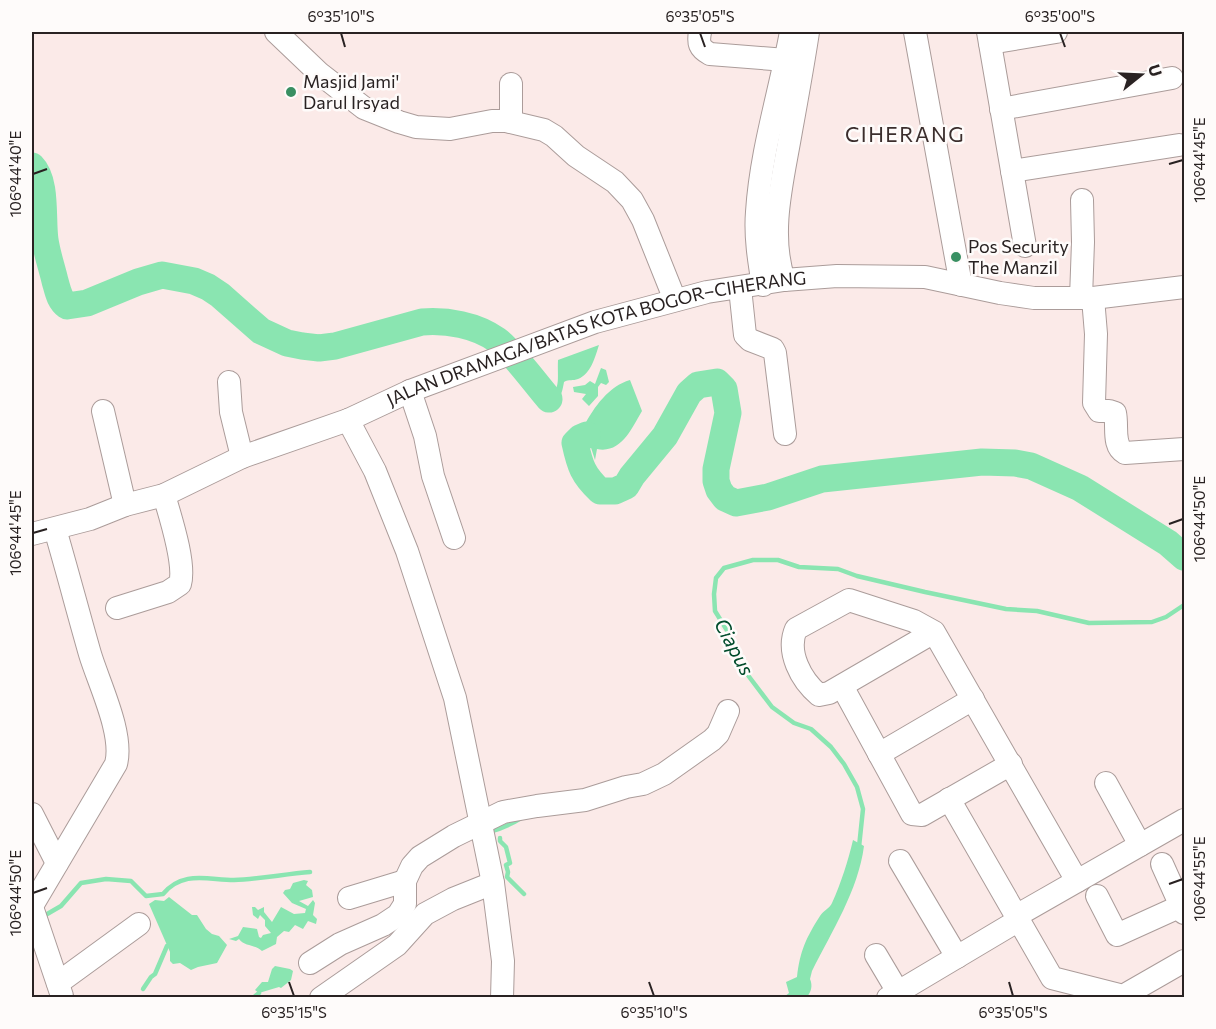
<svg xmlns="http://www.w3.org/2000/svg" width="1216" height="1029" viewBox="0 0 1216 1029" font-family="Commissioner,sans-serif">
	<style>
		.water { fill: #8ae5b1 }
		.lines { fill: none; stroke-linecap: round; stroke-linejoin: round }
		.stream { stroke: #8ae5b1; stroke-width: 4.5 }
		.river { stroke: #8ae5b1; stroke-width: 27 }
		.minor-casing { stroke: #ab9c9a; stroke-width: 24 }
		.minor { stroke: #fff; stroke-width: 22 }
		.ticks { fill: none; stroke: #292222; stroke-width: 2 }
		.poi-dot { fill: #398f62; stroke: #fefbfa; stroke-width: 2 }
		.labels { text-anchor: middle; stroke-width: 5; stroke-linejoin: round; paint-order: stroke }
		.poi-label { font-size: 18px; fill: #292222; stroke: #fefbfa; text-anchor: start }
		.street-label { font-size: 18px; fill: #292222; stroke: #fefbfa }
		.water-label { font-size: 20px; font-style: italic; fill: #004b2b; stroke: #fefbfa }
		.quarter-label { font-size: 21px; letter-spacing: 1.5px; fill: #3b2e2d; stroke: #fefbfa }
		.neatline { fill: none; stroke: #292222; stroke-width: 2 }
		.ticks-label { font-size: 15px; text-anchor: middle; fill: #292222 }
	</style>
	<rect width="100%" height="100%" fill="#fbeae8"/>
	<!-- water -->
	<g class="water">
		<path d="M599 345C595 357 591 374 578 379 573 381 569 379 564 382 562 394 558 408 545 411V403C562 388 557 381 558 360Z"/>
		<polygon points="601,368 606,370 609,382 606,385 601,383 598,387 598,396 589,406 582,399 586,394 574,392 573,387 585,385 590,381 595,384"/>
		<path d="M630 380 642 411C632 428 621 454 597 449L595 460 584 426C594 407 609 386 630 380Z"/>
		<path d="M853 840 864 846C858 891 832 931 812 971L810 979C813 986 811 992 807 997H784L789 993 786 982 797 977C800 951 806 938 820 916 823 911 830 908 832 903 841 883 848 861 853 840Z"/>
		<path d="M304 880 308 881 306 885 312 890 313 897 299 901 308 906 313 900 315 903 313 915 317 919 316 924 308 921 303 929 295 925 289 932 284 931 277 937 276 944 262 951C255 944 245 947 239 939L236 941 229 939 238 936 243 927 257 929 259 937 261 938 263 935 271 933 265 926V920L260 915 258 919 253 915 252 907H255L258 910 264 907V912L272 922 281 907 294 914 305 913 306 909 292 903 283 893 285 890 290 889 293 883Z"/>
		<polygon points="169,897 192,915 197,915 206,929 212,934 219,936 227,945 217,963 198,967 191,970 180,963 173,964 170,961 170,952 149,904 155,900 164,901"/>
		<polygon points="275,966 290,969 293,971 291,980 281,988 279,987 259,993 255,990 262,982 268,982 272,969"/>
	</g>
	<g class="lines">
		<!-- stream -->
		<g class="stream">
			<path d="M489 832C500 829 510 825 521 818"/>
			<polyline points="500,838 500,841 506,847 510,863 506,865 508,872 507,877 524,894"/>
			<polyline points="859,847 863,809 857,787 844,764 831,747 811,729 794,723 772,707 747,674 728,632 715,611 714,594 716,578 724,568 753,560 778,560 799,567 838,569 857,576 925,592 1006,609 1037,611 1089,623 1152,622 1166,617 1184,605"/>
			<path d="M42 917 61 906 81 883 106 879 131 881 146 896 163 894C183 870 208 880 234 880 259 879 285 874 310 872"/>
			<polyline points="143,989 151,977 155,974 167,946"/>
			<polyline points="253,998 259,993"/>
		</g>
		<!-- river -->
		<g class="river">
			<path d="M32 166C47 181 42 219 45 240 47 254 52 268 55 281 58 291 59 300 67 306L87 303 138 282 162 275 194 281 208 287 220 295 261 331 287 343 302 346 319 348 335 346 422 322C447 320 476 325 497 340 513 352 535 383 549 399"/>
			<path d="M587 435 580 438 575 443C580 466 583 475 600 491H615L626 486 632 476 665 436 689 393 698 385 717 382 724 389 728 413 716 469V481L719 490 725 498 736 503 768 497 822 479 982 462 1015 463 1031 466 1080 488 1168 543 1184 557"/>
		</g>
		<defs>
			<g id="minor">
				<polyline points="276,32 319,73 364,108 399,122 416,127 450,129 492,121 506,121 544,130 554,136 576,156 615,182 632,200 643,220 675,300"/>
				<path d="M700 32C698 43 699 48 710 54L786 60 799 63"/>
				<polyline points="915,32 961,285"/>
				<polyline points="988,32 1025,246"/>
				<polyline points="990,43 1056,32"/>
				<polyline points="511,84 511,122"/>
				<polyline points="1001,109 1172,78"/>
				<polyline points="1012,171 1179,145"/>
				<path d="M784 280C768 233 783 179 791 131 797 98 803 65 808 32"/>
				<path d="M763 285C759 261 755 236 757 212 761 150 780 92 791 32"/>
				<polyline points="740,288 745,335 750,340 773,349 775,353 785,434"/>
				<polyline points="1081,298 1083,242 1082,200"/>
				<path d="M1093 298 1096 334 1094 403 1099 411H1109L1115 413C1118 426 1112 446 1125 453L1184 449"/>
				<polyline points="229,382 231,412 242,457"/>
				<polyline points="410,391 425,436 433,476 454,538"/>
				<polyline points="103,411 125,505"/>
				<polyline points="348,420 375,471 407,551 455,698 493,883 503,961 502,998"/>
				<path id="s1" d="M32 534 90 519 125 505 164 495 242 457 348 420 410 391 595 322 707 292 784 280 837 276 925 277 1000 293 1034 298H1093L1184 287"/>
				<path d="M117 608 168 592 180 584C186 564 170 516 164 495"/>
				<path d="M934 632 829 693 819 695C801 680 786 652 796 629L849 600 914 621 934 632 1077 881"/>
				<polyline points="842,686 912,814 922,815 1011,764"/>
				<polyline points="879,754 973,699"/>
				<polyline points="1106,783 1140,845"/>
				<polyline points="949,799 1052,978 1123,996 1184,961"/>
				<polyline points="32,814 57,863"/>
				<polyline points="900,861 957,957"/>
				<polyline points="1162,864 1184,913"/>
				<polyline points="1097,896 1117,935 1181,906"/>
				<polyline points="349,898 405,881"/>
				<path d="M32 906 116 764C124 734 99 684 90 654 78 612 67 570 55 529"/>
				<polyline points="32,907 62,996"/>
				<polyline points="1016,916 1184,820"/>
				<polyline points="876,955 898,992"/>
				<polyline points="310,963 340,944 383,925 398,915 405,904 405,881 412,866 420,857 454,836 503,812 537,806 585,800 626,787 643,784 664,774 712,740 718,734 728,711"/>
				<polyline points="58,983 139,924"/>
				<polyline points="321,998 397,945 425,914 453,899 493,883"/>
				<polyline points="888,998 1019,920"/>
			</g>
		</defs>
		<!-- minor casing -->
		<use href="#minor" class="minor-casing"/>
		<!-- minor -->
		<use href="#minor" class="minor"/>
	</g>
	<!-- ticks -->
	<path class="ticks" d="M341 33 345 47M700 33 705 47M1060 33 1065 47M1169 164 1183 160M33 174 47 169M1169 524 1183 519M33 533 47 529M1169 884 1183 879M33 893 47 888M289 982 294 996M649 982 654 996M1009 982 1013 996"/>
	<!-- markers -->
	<g class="poi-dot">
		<circle cx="291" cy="92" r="6"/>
		<circle cx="956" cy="257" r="6"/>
	</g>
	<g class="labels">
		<!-- poi labels -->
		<g class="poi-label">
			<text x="303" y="88">Masjid Jami'<tspan x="303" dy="21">Darul Irsyad</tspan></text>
			<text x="968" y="253">Pos Security<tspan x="968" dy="21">The Manzil</tspan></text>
		</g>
		<!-- street labels -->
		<g class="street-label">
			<text dy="6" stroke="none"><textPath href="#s1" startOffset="600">JALAN DRAMAGA/BATAS KOTA BOGOR–CIHERANG</textPath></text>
		</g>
		<!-- water labels -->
		<g class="water-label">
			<text transform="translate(734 647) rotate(62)" y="7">Ciapus</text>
		</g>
		<!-- quarter labels -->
		<g class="quarter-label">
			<text x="905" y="142">CIHERANG</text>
		</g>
	</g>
	<!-- border -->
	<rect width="1216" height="1029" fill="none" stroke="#fefbfa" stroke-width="66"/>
	<!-- north arrow -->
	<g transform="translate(1141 75) rotate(72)" stroke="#fefbfa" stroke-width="4.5" paint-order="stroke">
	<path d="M0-4.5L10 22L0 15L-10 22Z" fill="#292222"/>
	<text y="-9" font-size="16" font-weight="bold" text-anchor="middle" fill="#292222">U</text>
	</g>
	<rect x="33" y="33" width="1150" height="963" class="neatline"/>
	<g class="ticks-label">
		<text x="341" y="22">6°35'10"S</text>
		<text x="700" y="22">6°35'05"S</text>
		<text x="1060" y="22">6°35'00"S</text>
		<text transform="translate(1200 160) rotate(-90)" y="5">106°44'45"E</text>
		<text transform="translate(16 174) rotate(-90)" y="5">106°44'40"E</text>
		<text transform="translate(1200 519) rotate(-90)" y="5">106°44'50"E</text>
		<text transform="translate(16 533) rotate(-90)" y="5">106°44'45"E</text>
		<text transform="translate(1200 879) rotate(-90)" y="5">106°44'55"E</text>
		<text transform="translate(16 893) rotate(-90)" y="5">106°44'50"E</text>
		<text x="294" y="1018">6°35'15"S</text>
		<text x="654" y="1018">6°35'10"S</text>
		<text x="1013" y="1018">6°35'05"S</text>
	</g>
</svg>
